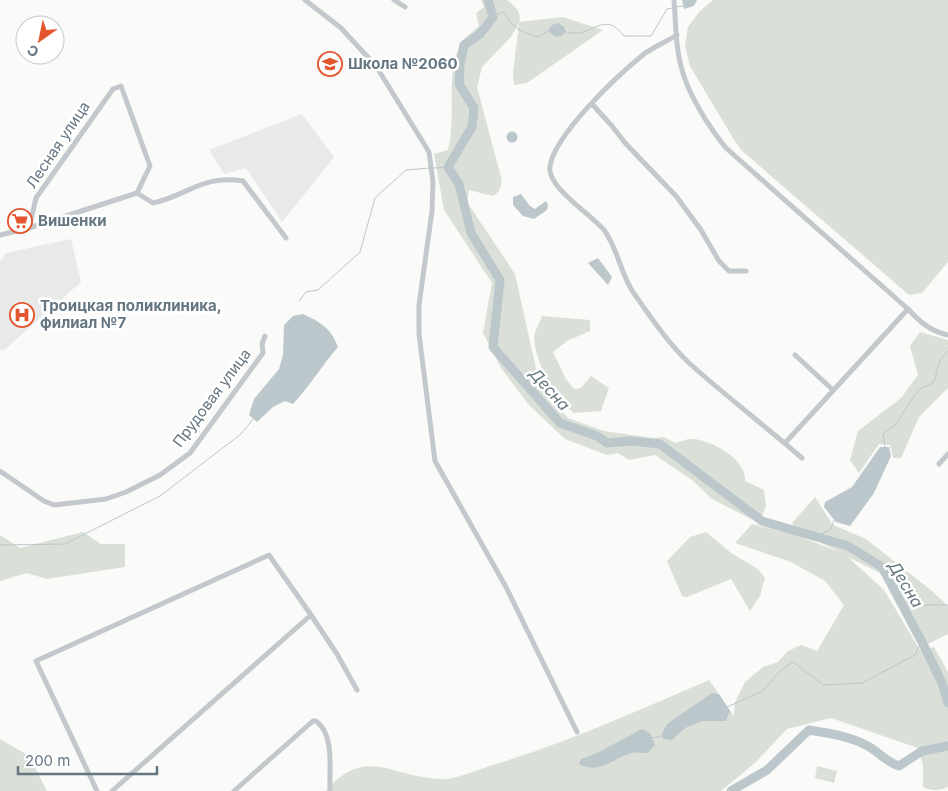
<svg xmlns="http://www.w3.org/2000/svg" width="948" height="791" viewBox="0 0 948 791" font-family="Inter,sans-serif">
	<style>
		.built { fill: #e8e9e9 }
		.green { fill: #dadfd7 }
		.water { fill: #bbc7cb }
		.lines { fill: none; stroke-linecap: round; stroke-linejoin: round }
		.stream { stroke: #bbc7cb; stroke-width: 1 }
		.river { stroke: #bbc7cb; stroke-width: 9 }
		.minor { stroke: #c3c8cc; stroke-width: 5 }
		.labels { text-anchor: middle; stroke-width: 5; stroke-linejoin: round; paint-order: stroke }
		.poi-label { font-size: 15px; font-weight: bold; fill: #657683; stroke: #fff; text-anchor: start }
		.street-label { font-size: 15px; fill: #657683; stroke: #fff }
		.water-label { font-size: 16px; font-style: italic; fill: #60757c; stroke: #fff }
	</style>
	<rect width="100%" height="100%" fill="#fafaf8"/>
	<!-- built -->
	<g class="built">
		<polygon points="302,114 334,157 282,222 246,168 224,174 209,150"/>
		<polygon points="71,239 81,282 3,351 0,349 0,262 6,253"/>
	</g>
	<!-- green -->
	<g class="green">
		<path d="M481 0H507C515 7 522 11 519 22L563 17 603 30 527 83 514 85 513 73 519 23 510 38 482 67 477 87 502 181 499 191 493 196 469 190 467 202 515 274 537 373 548 395 559 408 568 418 604 431 653 438 664 437 675 443C681 442 689 438 694 439 713 441 747 460 745 481L764 490 766 506 761 518 753 520 712 499 692 480 655 455 629 460 618 453 607 455 565 439 529 405 501 368 483 333 492 283 444 210 434 154 448 150C457 117 444 71 462 42 466 36 474 31 479 26L476 13 484 7Z"/>
		<polygon points="713,0 948,0 948,262 922,293 909,295 741,150 733,138 690,66 685,46 688,27 699,12"/>
		<path d="M542 316 590 320V331L567 341 553 352 566 379 574 389 581 388 591 376 609 388 601 411 574 413C554 397 536 364 534 338 534 332 540 322 542 316Z"/>
		<polygon points="920,332 948,340 948,388 919,417 901,458 893,458 890,445 879,444 859,473 850,460 858,431 901,398 918,375 910,346"/>
		<path d="M815 497 833 525 866 539 932 591 948 606V634L924 646 880 573 848 557 884 590 920 650 934 647 948 672V787C940 791 931 791 923 787V765L918 748 831 718 787 729 756 762 721 791H326C367 743 394 780 445 779 461 778 481 768 496 764 569 742 639 710 709 680L734 716 735 702 745 682 763 667 778 662 788 651 801 645 817 651 844 605 825 581 791 562 735 543 752 524 796 535 839 552 795 529 792 523Z"/>
		<polygon points="83,532 101,544 125,544 125,567 47,579 27,573 0,581 0,535 20,548"/>
		<polygon points="706,532 731,553 758,569 765,578 760,596 750,611 731,579 687,597 682,596 667,561 690,537"/>
		<polygon points="0,739 29,756 47,791 0,791"/>
		<polygon points="817,766 837,771 834,783 815,778"/>
	</g>
	<!-- water -->
	<g class="water">
		<polygon points="682,0 697,0 694,6 684,9"/>
		<polygon points="558,23 564,27 566,32 561,36 556,37 548,31 552,25"/>
		<circle cx="512" cy="137" r="5.5"/>
		<polygon points="521,194 530,206 535,209 546,201 548,205 547,210 534,219 523,216 513,205 513,197"/>
		<polygon points="598,258 612,277 608,285 588,263"/>
		<path d="M303 314C320 322 331 328 338 347 322 365 310 386 293 404L285 401 273 407 257 422 249 415 254 399 279 369 283 355 284 325 293 316Z"/>
		<polygon points="880,447 889,447 891,456 874,493 850,526 836,522 824,507 825,502 852,487"/>
		<polygon points="712,693 719,694 730,711 726,721 702,721 685,728 672,740 663,739 662,733 667,724"/>
		<path d="M642 729 650 733 655 745 648 753C643 753 636 752 632 753 613 758 600 775 579 764L581 759 595 754Z"/>
	</g>
	<g class="lines">
		<!-- stream -->
		<g class="stream">
			<polyline points="677,7 683,6"/>
			<path d="M493 16 504 12C512 28 522 33 539 37L548 31"/>
			<path d="M566 32C592 40 603 8 624 36H651L667 9 673 8"/>
			<polyline points="434,168 448,167"/>
			<polyline points="299,301 306,292 318,290 360,252 375,198 406,170 430,168"/>
			<polyline points="885,447 883,434 895,425 918,390 934,382 940,360 948,351"/>
			<polyline points="818,536 831,529 834,520"/>
			<polyline points="0,545 65,544 160,496 241,434 254,418"/>
			<path d="M901 604C917 607 932 604 948 605"/>
			<polyline points="727,707 763,691 779,672 793,662 824,685 862,683 915,655 921,642"/>
			<polyline points="652,738 662,736"/>
		</g>
		<!-- river -->
		<g class="river">
			<polyline points="488,0 493,17 480,34 464,45 460,64 459,84 474,108 472,127 448,167 459,184 471,233 500,280 493,347 560,423 597,436 607,443 630,441 660,444 762,521 848,546 882,567 924,646 942,683 948,703"/>
			<path d="M731 791 767 770 809 730C828 733 848 736 866 745 878 751 886 762 899 766L922 751 948 746"/>
		</g>
		<!-- minor -->
		<g class="minor">
			<polyline points="305,0 341,28 376,66 429,152 433,182 432,211 419,305 419,334 435,461 506,587 577,732"/>
			<polyline points="394,0 405,7"/>
			<path d="M674 0C676 22 675 45 681 66 687 93 709 127 726 148L908 309C920 322 930 331 948 335"/>
			<path d="M677 35C666 42 653 47 644 54 618 75 555 134 550 166 546 187 591 214 604 230 618 249 620 272 633 292 649 315 668 343 689 363 726 396 765 426 802 458"/>
			<polyline points="592,104 612,126 626,144 676,196 701,230 719,261 729,271 746,271"/>
			<polyline points="29,228 137,193"/>
			<path d="M0 235 29 228 36 198 113 89 121 86 150 166 137 193 153 203C187 196 203 174 243 181L286 238"/>
			<polyline points="795,355 833,390"/>
			<polyline points="785,443 908,309"/>
			<polyline points="939,464 948,454"/>
			<polyline points="0,471 44,501 54,505 106,499 126,492 160,475 190,453 263,353 262,344 265,336"/>
			<polyline points="311,615 337,654 357,690"/>
			<polyline points="97,791 36,661 269,555 311,615 112,791"/>
			<path d="M234 791 313 721H316C335 735 329 769 330 790"/>
		</g>
	</g>
	<!-- icons -->
	<defs>
		<symbol id="school-ring" viewBox="-11 -11 22 22"><circle r="9.5" fill="#fff" stroke="#e4572e" stroke-width="1.5"/><path d="M0-5L7-2L0 1L-7-2ZM-4 1L0 2.5L4 1V4Q0 6-4 4Z" fill="#e4572e"/></symbol>
		<symbol id="supermarket-ring" viewBox="-11 -11 22 22"><circle r="9.5" fill="#fff" stroke="#e4572e" stroke-width="1.5"/><path d="M-6-5.5h2.5l.6 2H6L4.5 2H-2.5L-4.4-4H-6ZM-1.5 3.2a1.3 1.3 0 1 0 .1 0ZM3 3.2a1.3 1.3 0 1 0 .1 0Z" fill="#e4572e"/></symbol>
		<symbol id="hospital-ring" viewBox="-11 -11 22 22"><circle r="9.5" fill="#fff" stroke="#e4572e" stroke-width="1.5"/><path d="M-5-5h3v3.5h4V-5h3V5h-3V1.5h-4V5h-3Z" fill="#e4572e"/></symbol>
	</defs>
	<g fill-rule="evenodd">
		<use href="#school-ring" x="316" y="50" width="28" height="28"/>
		<use href="#supermarket-ring" x="6" y="207" width="28" height="28"/>
		<use href="#hospital-ring" x="8" y="301" width="28" height="28"/>
	</g>
	<g class="labels">
		<!-- poi labels -->
		<g class="poi-label">
			<text x="348" y="69">Школа №2060</text>
			<text x="38" y="226">Вишенки</text>
			<text x="40" y="311">Троицкая поликлиника,<tspan x="40" dy="17">филиал №7</tspan></text>
		</g>
		<!-- street labels -->
		<g class="street-label">
			<text transform="translate(58 145) rotate(-56)" y="5">Лесная улица</text>
			<text transform="translate(212 398) rotate(-53)" y="5">Прудовая улица</text>
		</g>
		<!-- water labels -->
		<g class="water-label">
			<text transform="translate(550 389) rotate(48)" y="6">Десна</text>
			<text transform="translate(906 584) rotate(59)" y="6">Десна</text>
		</g>
	</g>
	<!-- north arrow -->
	<g transform="translate(40 40) rotate(213)"><circle r="24" fill="#ffffff" stroke="#c1c8cd"/>
	<path d="M0-4L9 19L0 12L-9 19Z" fill="#e4572e"/>
	<text y="-8" font-size="14" font-weight="bold" text-anchor="middle" fill="#657683">С</text>
	</g>
	<!-- scale -->
	<path d="M18 766v8h139v-8" fill="none" stroke="#657683" stroke-width="2.5"/>
	<text x="25" y="766" font-size="15" fill="#657683" stroke="#ffffff" stroke-width="4" paint-order="stroke">200 m</text>
</svg>
